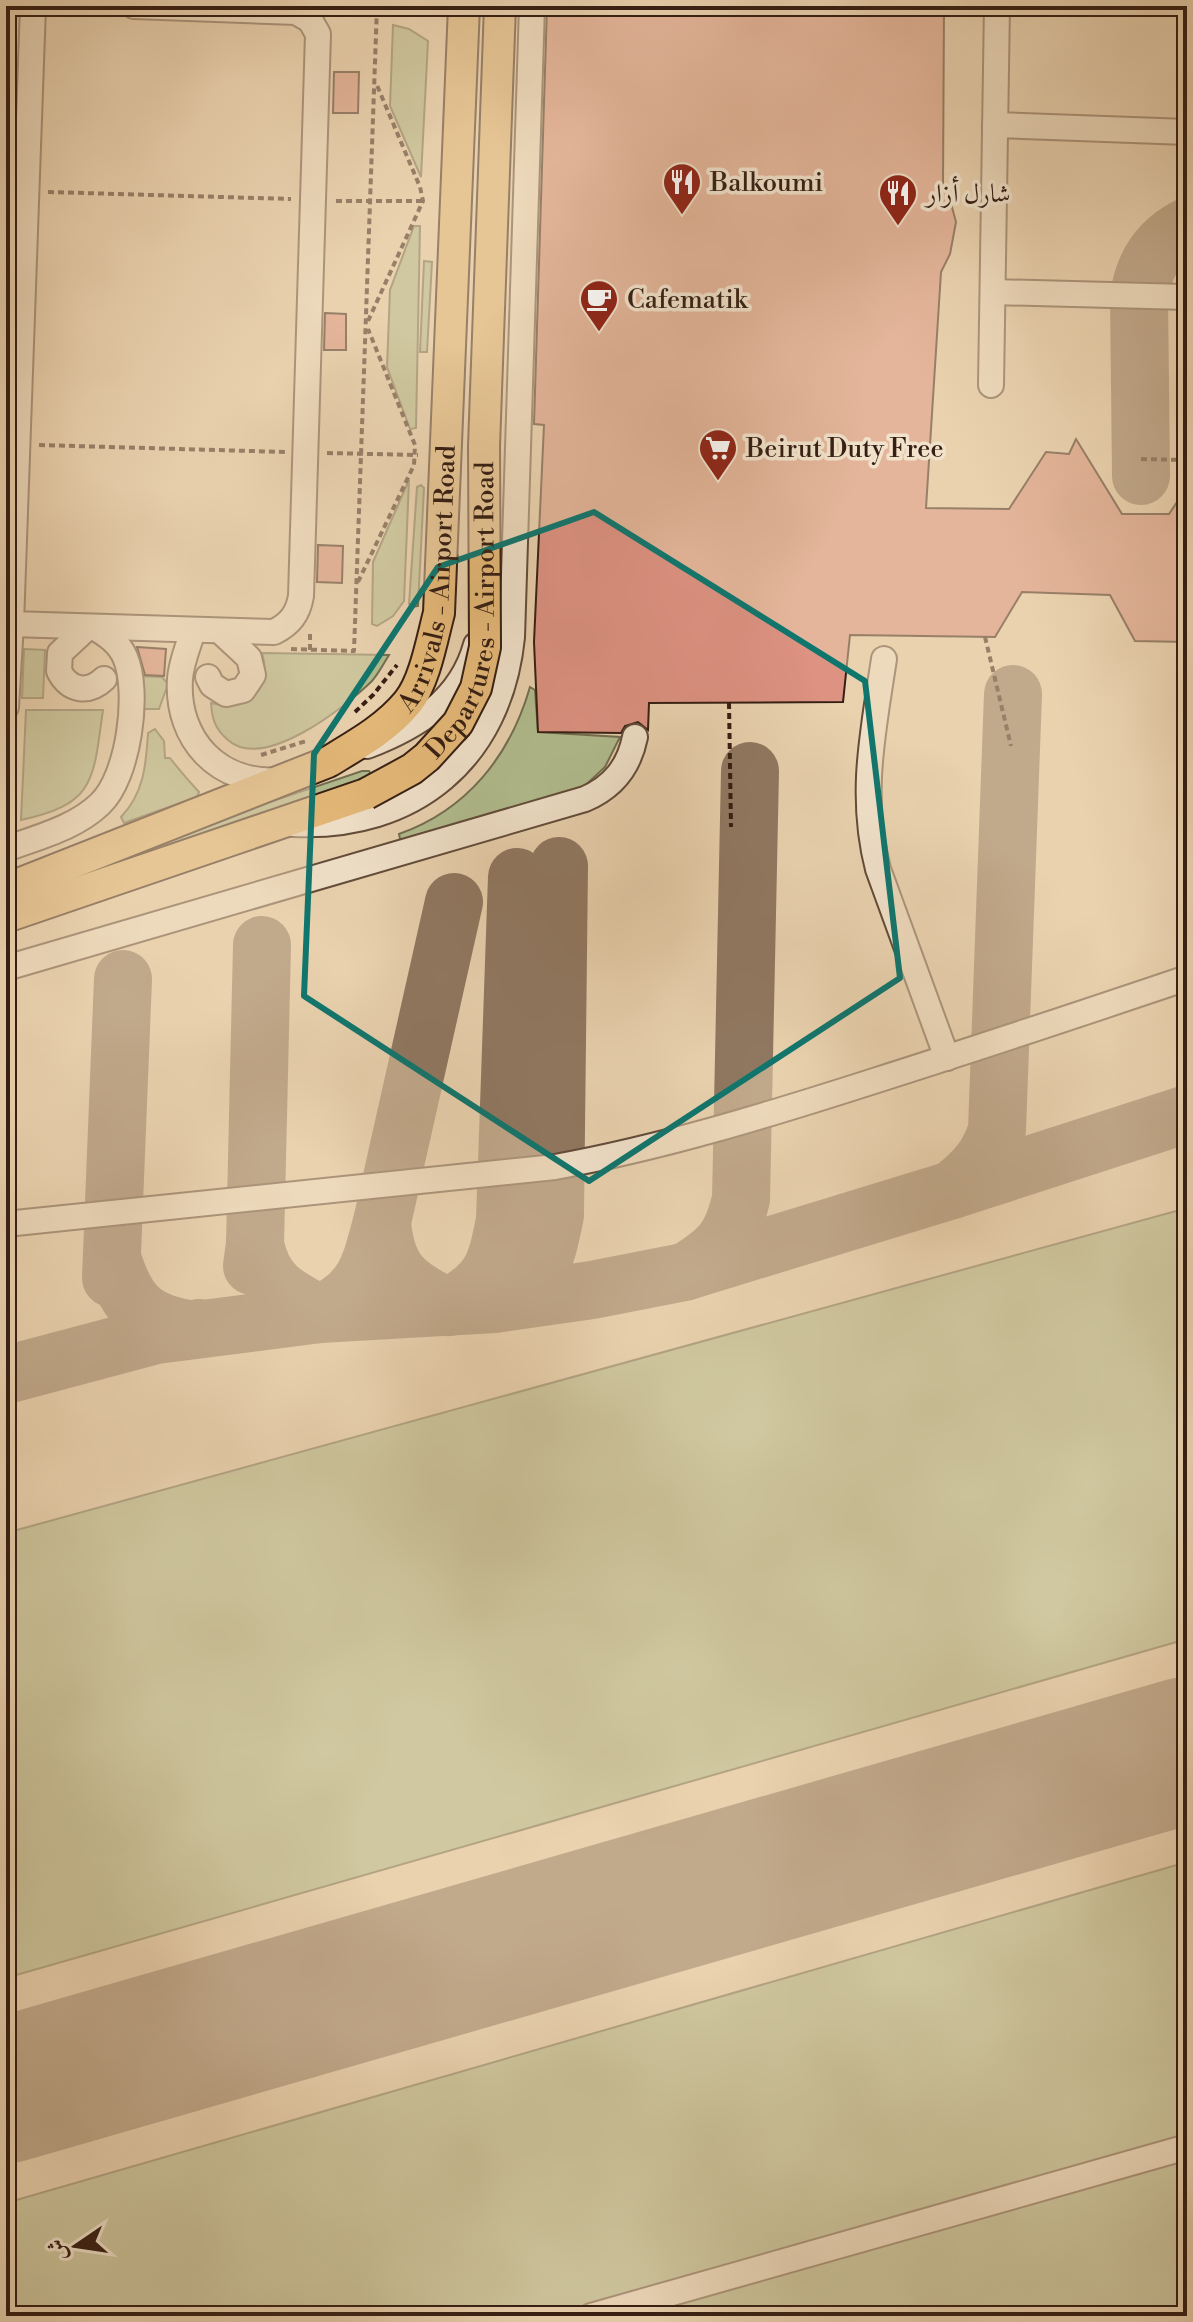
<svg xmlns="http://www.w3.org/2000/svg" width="1193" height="2322" viewBox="0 0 1193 2322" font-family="'Libre Bodoni',Amiri,serif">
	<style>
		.green { fill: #b1bd8f; stroke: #736e51; stroke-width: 2 }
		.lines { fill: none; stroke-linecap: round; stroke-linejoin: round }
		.taxiway { stroke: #907861; stroke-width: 58 }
		.runway { stroke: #907861; stroke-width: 146 }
		.building { fill: #dd9282; stroke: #351e13; stroke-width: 2 }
		.minor-casing { stroke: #624b3a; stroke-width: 28 }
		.major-casing { stroke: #351e13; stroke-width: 34 }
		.path { stroke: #351e13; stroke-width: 4; stroke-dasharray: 6 4; stroke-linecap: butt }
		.minor { stroke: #f1e2cb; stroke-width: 24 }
		.major { stroke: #e5b978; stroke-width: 30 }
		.major-bridge-casing { stroke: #351e13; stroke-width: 34; stroke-linecap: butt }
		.major-bridge { stroke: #e5b978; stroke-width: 30 }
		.marked { fill: none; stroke: #0f766e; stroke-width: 6; stroke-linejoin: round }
		.labels { text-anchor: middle; stroke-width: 7; stroke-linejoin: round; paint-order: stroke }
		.poi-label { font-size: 26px; fill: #351e13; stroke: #f1e2cb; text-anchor: start }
		.street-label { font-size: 26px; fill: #351e13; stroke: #f1e2cb }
	</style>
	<rect width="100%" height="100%" fill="#ead2af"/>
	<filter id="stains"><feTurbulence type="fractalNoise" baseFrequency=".0025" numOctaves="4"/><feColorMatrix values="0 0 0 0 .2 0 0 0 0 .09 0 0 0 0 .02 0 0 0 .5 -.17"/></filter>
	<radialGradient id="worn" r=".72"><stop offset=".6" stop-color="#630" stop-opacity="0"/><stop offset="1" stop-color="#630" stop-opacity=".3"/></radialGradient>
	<!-- green -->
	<g class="green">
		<polygon points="393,25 409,29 428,41 421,177 390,106"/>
		<polygon points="414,226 420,226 416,428 410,429 387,367 390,290"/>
		<polygon points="424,261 432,262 427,352 420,352"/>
		<polygon points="409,480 404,601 393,616 377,626 372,624 373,562"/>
		<polygon points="421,485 424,488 418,606 412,607 409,604 417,487"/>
		<polygon points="24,649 45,650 43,698 22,698"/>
		<path d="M262 653 389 655C384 663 379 673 372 681 345 707 264 772 228 740 215 729 212 719 211 703 247 712 273 690 262 653Z"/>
		<polygon points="136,676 162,677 168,684 159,709 144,709"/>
		<path d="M530 687 535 690 538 732 620 737 605 767 574 796 401 844 399 834C467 810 510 756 530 687Z"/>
		<path d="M26 710H103C93 778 97 804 21 820Z"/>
		<path d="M155 729 164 741 165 758H170C180 771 188 780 199 792L197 797 124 823 121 817C144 793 146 765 148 733Z"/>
		<polygon points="362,771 369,771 372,776 120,862 123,857 235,814"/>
		<polygon points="1187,1208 1187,1639 6,1978 6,1533"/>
		<polygon points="1187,1862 1187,2316 6,2316 6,2203"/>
	</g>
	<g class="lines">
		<!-- taxiway -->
		<g class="taxiway">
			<path d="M1141 476 1139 296C1144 264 1158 242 1187 227"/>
			<path d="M952 1190C975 1172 988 1158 997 1130L1013 694"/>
			<path d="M382 1222C386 1272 405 1287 449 1307 492 1283 496 1266 505 1220L517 877"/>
			<path d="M255 1244C263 1285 285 1296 320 1314 365 1293 370 1267 382 1222L454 902"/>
			<path d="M113 1261C128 1308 145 1322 193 1330L199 1328"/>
			<polyline points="252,1266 255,1244 262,945"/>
			<path d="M687 1271C721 1250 732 1238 741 1199L750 771"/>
			<polyline points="111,1278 123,979"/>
			<path d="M494 1304C542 1277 544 1268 555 1215L559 866"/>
			<polyline points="6,1375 156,1335 320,1314 494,1304 592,1290 684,1272 952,1190 1187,1114"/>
		</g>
		<!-- runway -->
		<polyline class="runway" points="6,2090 1187,1750"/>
	</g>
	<!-- building -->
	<g class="building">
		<polygon points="547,6 944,6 943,187 949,196 956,222 950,254 941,272 926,508 1009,509 1046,452 1069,454 1076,439 1122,514 1169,514 1187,487 1187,642 1135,641 1110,595 1022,592 995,637 850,635 843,702 649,703 648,730 638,722 625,726 621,733 538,732 534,642 544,425 534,424"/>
		<polygon points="334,72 359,72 358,113 333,113"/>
		<polygon points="325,313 346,314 346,350 324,350"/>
		<polygon points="318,545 343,546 342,583 317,582"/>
		<polygon points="137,647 166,649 164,676 145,675"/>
	</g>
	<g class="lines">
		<defs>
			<g id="minor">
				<path d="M33 6 11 624 274 632C290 624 298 614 301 596L318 34 310 20 296 12 134 6"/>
				<polyline points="995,125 1187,132"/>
				<polyline points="993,292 1187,297"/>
				<polyline points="991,385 997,6"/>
				<path d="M88 627 60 653 59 671C69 691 88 694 104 679"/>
				<path d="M193 631C188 647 181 663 180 679 176 740 219 785 280 780"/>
				<path d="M884 659C873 732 859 796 878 869L947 1058"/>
				<polyline points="208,677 212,685 226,694 243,690 253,675 249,658 221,632"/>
				<polyline points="6,707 11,624"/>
				<path d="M367 746C417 727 461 700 476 645"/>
				<path d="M293 824C414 830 500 758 512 637L532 6"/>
				<path d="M6 849C38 837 75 828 100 804 129 777 140 691 125 657 119 643 107 635 94 627"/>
				<path d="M6 968 585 799C613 787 629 767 635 737"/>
				<path d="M6 1224 555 1167C664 1147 768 1115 874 1081 978 1048 1083 1013 1187 978"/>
				<polyline points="591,2316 1187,2147"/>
			</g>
			<g id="major">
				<path id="s1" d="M6 889 328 762C356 745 387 728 408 702 425 681 432 639 439 613L464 6"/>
				<polyline points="6,917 366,794"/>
			</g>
		</defs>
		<!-- minor casing -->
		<use href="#minor" class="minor-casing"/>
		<!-- major casing -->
		<use href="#major" class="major-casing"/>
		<!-- path -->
		<g class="path">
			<polyline points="48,192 291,199"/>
			<polyline points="336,201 423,201"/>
			<polyline points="368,321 423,201 420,187 376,83"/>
			<polyline points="39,445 286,452"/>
			<polyline points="327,453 418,455"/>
			<polyline points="1141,459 1187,460"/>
			<polyline points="358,582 414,465 415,445 368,329"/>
			<polyline points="985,637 1011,746"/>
			<polyline points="291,649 354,651 377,6"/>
			<polyline points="310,650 310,632"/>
			<polyline points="729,703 731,827"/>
			<polyline points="355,712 373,695 397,665"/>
			<polyline points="261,755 306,741"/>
		</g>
		<!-- minor -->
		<use href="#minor" class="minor"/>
		<!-- major -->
		<use href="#major" class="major"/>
		<defs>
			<g id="major-bridge">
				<path id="s2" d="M366 794 412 769 427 757 458 723 476 688 485 647 484 446 500 6"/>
			</g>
		</defs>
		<!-- major-bridge casing -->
		<use href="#major-bridge" class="major-bridge-casing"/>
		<!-- major-bridge -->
		<use href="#major-bridge" class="major-bridge"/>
	</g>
	<!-- marked area -->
	<path d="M0 0H1193V2322H0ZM594 512 865 681 900 978 589 1181 304 996 314 754 438 567Z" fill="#ead2af" fill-opacity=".55" fill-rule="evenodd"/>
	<path class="marked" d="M594 512 865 681 900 978 589 1181 304 996 314 754 438 567Z"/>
	<!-- icons -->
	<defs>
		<symbol id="restaurant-pin" viewBox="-11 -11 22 30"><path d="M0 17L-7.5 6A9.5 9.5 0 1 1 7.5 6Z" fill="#8f2418" stroke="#f1e2cb"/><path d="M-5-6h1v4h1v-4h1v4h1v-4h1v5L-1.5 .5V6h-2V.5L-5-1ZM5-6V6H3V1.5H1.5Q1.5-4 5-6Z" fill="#fff"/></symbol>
		<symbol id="cafe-pin" viewBox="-11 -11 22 30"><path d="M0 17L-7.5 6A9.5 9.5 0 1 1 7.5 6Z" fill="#8f2418" stroke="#f1e2cb"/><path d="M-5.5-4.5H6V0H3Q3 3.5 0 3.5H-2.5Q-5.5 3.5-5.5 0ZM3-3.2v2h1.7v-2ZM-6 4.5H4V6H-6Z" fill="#fff"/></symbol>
		<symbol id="supermarket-pin" viewBox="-11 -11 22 30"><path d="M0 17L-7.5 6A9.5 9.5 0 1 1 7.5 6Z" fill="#8f2418" stroke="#f1e2cb"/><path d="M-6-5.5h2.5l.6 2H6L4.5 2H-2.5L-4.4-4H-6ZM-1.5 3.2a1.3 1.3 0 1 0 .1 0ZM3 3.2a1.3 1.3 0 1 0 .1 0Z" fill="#fff"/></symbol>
	</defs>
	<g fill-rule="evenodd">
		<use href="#restaurant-pin" x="660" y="160" width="44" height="60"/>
		<use href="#restaurant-pin" x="876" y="171" width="44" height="60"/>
		<use href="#cafe-pin" x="577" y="277" width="44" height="60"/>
		<use href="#supermarket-pin" x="696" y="426" width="44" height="60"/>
	</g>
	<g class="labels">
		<!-- poi labels -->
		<g class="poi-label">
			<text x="710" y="191">Balkoumi</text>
			<text x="926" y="202">شارل أزار</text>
			<text x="627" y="308">Cafematik</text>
			<text x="746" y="457">Beirut Duty Free</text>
		</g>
		<!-- street labels -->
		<g class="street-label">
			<text dy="9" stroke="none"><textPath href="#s1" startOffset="574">Arrivals - Airport Road</textPath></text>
			<text dy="9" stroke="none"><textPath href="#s2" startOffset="230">Departures - Airport Road</textPath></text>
		</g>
	</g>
	<!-- margin -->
	<rect width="1193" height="2322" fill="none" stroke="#ead2af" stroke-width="32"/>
	<rect x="8" y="8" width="1177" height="2306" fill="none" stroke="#351e13" stroke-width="4"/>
	<rect x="16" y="16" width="1161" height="2290" fill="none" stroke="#351e13" stroke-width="2"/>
	<!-- north arrow -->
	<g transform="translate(76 2246) rotate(257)" stroke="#f1e2cb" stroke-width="6" paint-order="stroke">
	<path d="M0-6L14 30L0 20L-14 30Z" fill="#351e13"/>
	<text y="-12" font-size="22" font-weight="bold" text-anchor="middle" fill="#351e13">ش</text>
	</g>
	<rect width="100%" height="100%" filter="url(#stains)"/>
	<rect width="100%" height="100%" fill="url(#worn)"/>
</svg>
